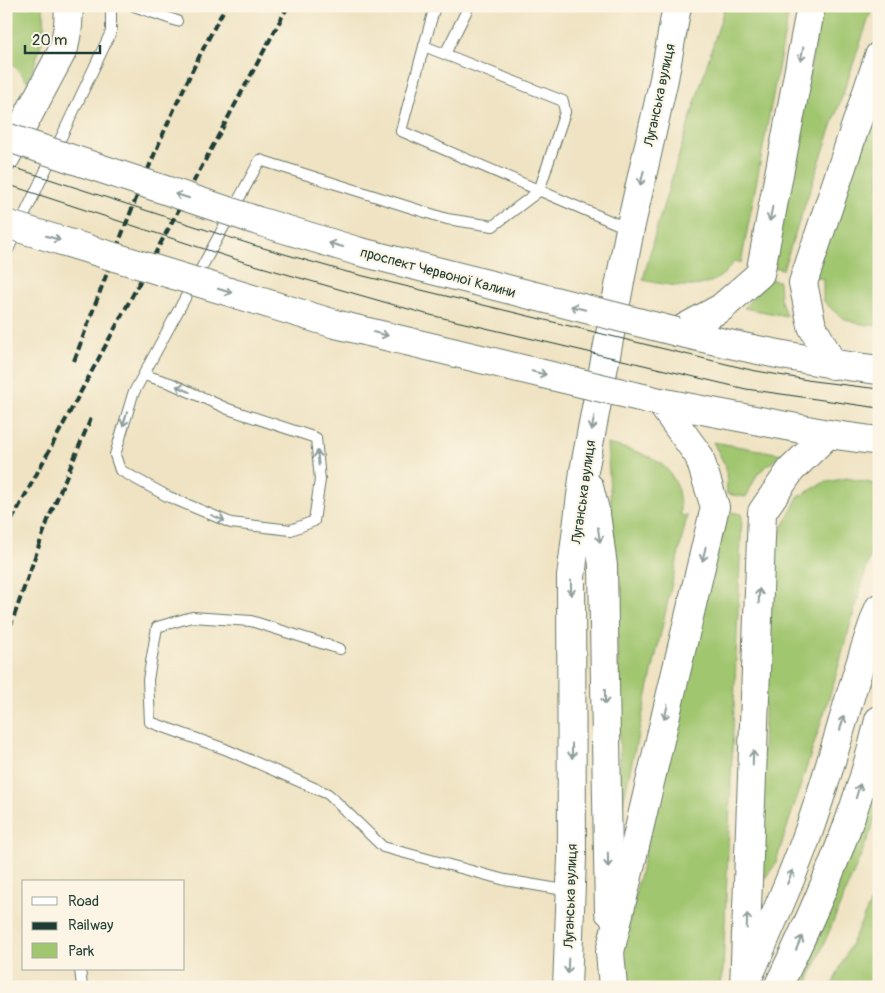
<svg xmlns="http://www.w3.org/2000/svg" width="885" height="993" viewBox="0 0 885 993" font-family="Pangolin,sans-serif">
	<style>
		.green { fill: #a1c670; stroke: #608252 }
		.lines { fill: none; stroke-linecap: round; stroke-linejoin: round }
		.service-casing { stroke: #687766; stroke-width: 12 }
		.secondary-casing { stroke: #687766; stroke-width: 30 }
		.service { stroke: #fff; stroke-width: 10 }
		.secondary { stroke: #fff; stroke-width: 28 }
		.tram { stroke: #1f3d34; stroke-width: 1 }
		.rail { stroke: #1f3d34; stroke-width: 4; stroke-dasharray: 8 4; stroke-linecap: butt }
		.secondary-bridge-casing { stroke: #687766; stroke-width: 30; stroke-linecap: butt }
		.secondary-bridge { stroke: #fff; stroke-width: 28 }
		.oneway { stroke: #8f9e9a }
		.labels { text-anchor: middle; stroke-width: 4; stroke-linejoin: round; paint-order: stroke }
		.street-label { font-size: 14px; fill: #1f3d34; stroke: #fcf5e5 }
	</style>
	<rect width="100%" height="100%" fill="#fcf5e5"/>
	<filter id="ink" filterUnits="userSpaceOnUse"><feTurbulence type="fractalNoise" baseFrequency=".02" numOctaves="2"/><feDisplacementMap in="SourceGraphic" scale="10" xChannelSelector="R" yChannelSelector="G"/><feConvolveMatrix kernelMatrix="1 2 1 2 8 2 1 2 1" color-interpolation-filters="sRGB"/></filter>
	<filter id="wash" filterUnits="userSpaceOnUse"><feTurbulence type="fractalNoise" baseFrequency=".0096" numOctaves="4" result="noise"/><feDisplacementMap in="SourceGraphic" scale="20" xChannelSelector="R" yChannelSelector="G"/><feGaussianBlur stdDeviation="1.12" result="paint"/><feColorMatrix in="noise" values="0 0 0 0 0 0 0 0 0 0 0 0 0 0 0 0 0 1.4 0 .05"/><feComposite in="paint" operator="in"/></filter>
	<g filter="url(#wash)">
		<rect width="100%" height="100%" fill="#efe3c3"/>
		<!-- green -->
		<g class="green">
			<path d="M6 6H42C50 31 36 58 28 82L12 63 6 61Z"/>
			<path d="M725 6H790L741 263 734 261C714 295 676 287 643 280L657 226Z"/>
			<polygon points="822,6 873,6 783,269 773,267"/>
			<path d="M879 86V326C850 323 843 322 823 300V279L814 277Z"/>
			<polygon points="768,279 779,281 780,298 786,316 744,308"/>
			<polygon points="713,442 782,454 758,473 746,497 727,494 726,467"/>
			<path d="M607 444C651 454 682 463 680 515L687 516 621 811 616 579Z"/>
			<polygon points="847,478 879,485 879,525 834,682 775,865 765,878 760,871 769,531 780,533 798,497 823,483"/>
			<polygon points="725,511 742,514 723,971 719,987 625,987 620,959"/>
			<polygon points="879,765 879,805 871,831 806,987 793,987"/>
			<polygon points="879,882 879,987 831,987 874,895"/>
		</g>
	</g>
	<g filter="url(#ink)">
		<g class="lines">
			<defs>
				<g id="service">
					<polyline points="134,6 177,21"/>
					<polyline points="424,46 435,6"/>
					<polyline points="445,54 469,6"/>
					<polyline points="6,254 111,32 111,6"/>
					<path d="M144 375 170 383 228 409 316 438 320 480 314 521 291 530 231 523 167 496 120 470 115 455 133 394 260 160 447 219 493 226 539 191 565 112 563 101 424 46 401 131C477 164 553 197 629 229"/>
					<polyline points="340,649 251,621 192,617 157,627 148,680 150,722 225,749 328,794 383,847 505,880 570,891"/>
					<polyline points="80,969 82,987"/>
				</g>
				<g id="secondary">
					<polyline points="6,157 64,48 68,26 69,6"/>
					<polyline points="677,332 721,308 760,274 811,6"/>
					<path d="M677 332C744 348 810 362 879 370"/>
					<polyline points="833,365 812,326 803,283 879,56"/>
					<polyline points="660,402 828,434 879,441"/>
					<polyline points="589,487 596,514 603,566 609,912"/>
					<path d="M751 971C769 929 788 887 804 844 833 767 850 685 879 608"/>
					<polyline points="567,987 572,858 571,577 584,471 630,229 664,79 677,6"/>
					<polyline points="613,987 610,952 715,507 699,456 660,402"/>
					<polyline points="744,987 762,512 791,470 828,434"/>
					<path d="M778 987C819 902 858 813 879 720"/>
				</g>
			</defs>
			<!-- service casing -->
			<use href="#service" class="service-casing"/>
			<!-- secondary casing -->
			<use href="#secondary" class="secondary-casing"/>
			<!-- service -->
			<use href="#service" class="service"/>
			<!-- secondary -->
			<use href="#secondary" class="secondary"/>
			<!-- tram -->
			<g class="tram">
				<polyline points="6,165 253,245 347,272 751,370 813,381 879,389"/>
				<polyline points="6,184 244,262 426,314 746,389 879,408"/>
			</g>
			<!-- rail -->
			<g class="rail">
				<path d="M74 361C119 241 163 119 226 6"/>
				<polyline points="6,531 288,6"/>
				<polyline points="6,639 48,520 91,418"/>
			</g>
			<defs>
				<g id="secondary-bridge">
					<polyline points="6,137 258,221 357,251 677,332"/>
					<polyline points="6,224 335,324 660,402"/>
				</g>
			</defs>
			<!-- secondary-bridge casing -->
			<use href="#secondary-bridge" class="secondary-bridge-casing"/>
			<!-- secondary-bridge -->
			<use href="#secondary-bridge" class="secondary-bridge"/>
		</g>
		<!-- one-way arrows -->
		<defs><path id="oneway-shaft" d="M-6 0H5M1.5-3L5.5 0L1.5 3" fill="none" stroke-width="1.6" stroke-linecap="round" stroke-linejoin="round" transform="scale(1.25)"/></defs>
		<g class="oneway">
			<use href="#oneway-shaft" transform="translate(802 54) rotate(101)"/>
			<use href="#oneway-shaft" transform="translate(642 178) rotate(103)"/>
			<use href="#oneway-shaft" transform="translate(182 196) rotate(-162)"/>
			<use href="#oneway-shaft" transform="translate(771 214) rotate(101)"/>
			<use href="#oneway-shaft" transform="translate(53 238) rotate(17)"/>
			<use href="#oneway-shaft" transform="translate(336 245) rotate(-164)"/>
			<use href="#oneway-shaft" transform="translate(225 291) rotate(17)"/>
			<use href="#oneway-shaft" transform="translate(578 308) rotate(-166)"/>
			<use href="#oneway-shaft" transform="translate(381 334) rotate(14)"/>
			<use href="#oneway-shaft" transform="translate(539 373) rotate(13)"/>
			<use href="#oneway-shaft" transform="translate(183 389) rotate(-156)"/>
			<use href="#oneway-shaft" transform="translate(125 419) rotate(107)"/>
			<use href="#oneway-shaft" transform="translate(593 423) rotate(101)"/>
			<use href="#oneway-shaft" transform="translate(318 458) rotate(-95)"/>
			<use href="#oneway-shaft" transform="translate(218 518) rotate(23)"/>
			<use href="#oneway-shaft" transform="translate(599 535) rotate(82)"/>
			<use href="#oneway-shaft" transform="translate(704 554) rotate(103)"/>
			<use href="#oneway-shaft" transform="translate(571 588) rotate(90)"/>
			<use href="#oneway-shaft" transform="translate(759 596) rotate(-88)"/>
			<use href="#oneway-shaft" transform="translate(605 697) rotate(89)"/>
			<use href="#oneway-shaft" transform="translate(666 712) rotate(103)"/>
			<use href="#oneway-shaft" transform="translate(842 723) rotate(-74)"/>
			<use href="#oneway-shaft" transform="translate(572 751) rotate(90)"/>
			<use href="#oneway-shaft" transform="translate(753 758) rotate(-88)"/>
			<use href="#oneway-shaft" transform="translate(858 791) rotate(-73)"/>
			<use href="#oneway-shaft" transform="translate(608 860) rotate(89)"/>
			<use href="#oneway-shaft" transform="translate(790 877) rotate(-68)"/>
			<use href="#oneway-shaft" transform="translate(747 921) rotate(-88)"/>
			<use href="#oneway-shaft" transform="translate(799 943) rotate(-66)"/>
			<use href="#oneway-shaft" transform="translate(568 966) rotate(92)"/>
		</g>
	</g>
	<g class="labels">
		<!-- street labels -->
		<g class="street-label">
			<text transform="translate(659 95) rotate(-78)" y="5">Луганська вулиця</text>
			<text transform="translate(438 272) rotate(15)" y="5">проспект Червоної Калини</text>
			<text transform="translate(583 492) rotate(-82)" y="5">Луганська вулиця</text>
			<text transform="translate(570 896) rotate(-88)" y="5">Луганська вулиця</text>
		</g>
	</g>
	<!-- margin -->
	<rect width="885" height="993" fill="none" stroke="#fcf5e5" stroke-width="25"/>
	<!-- legend -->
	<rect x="22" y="880" width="162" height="90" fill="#fcf5e5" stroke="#a4ab9e"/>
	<rect x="32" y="897" width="25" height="8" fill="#ffffff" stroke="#a4ab9e"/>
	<text x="68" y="906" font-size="15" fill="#1f3d34">Road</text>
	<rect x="32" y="922" width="25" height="8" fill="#1f3d34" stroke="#a4ab9e"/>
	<text x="68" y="930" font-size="15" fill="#1f3d34">Railway</text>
	<rect x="32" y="943" width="25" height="15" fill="#a1c670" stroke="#a4ab9e"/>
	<text x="68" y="956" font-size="15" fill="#1f3d34">Park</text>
	<!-- scale -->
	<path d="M25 45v8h75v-8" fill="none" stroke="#1f3d34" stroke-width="2.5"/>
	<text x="32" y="45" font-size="15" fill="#1f3d34" stroke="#fcf5e5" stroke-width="4" paint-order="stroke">20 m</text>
</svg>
